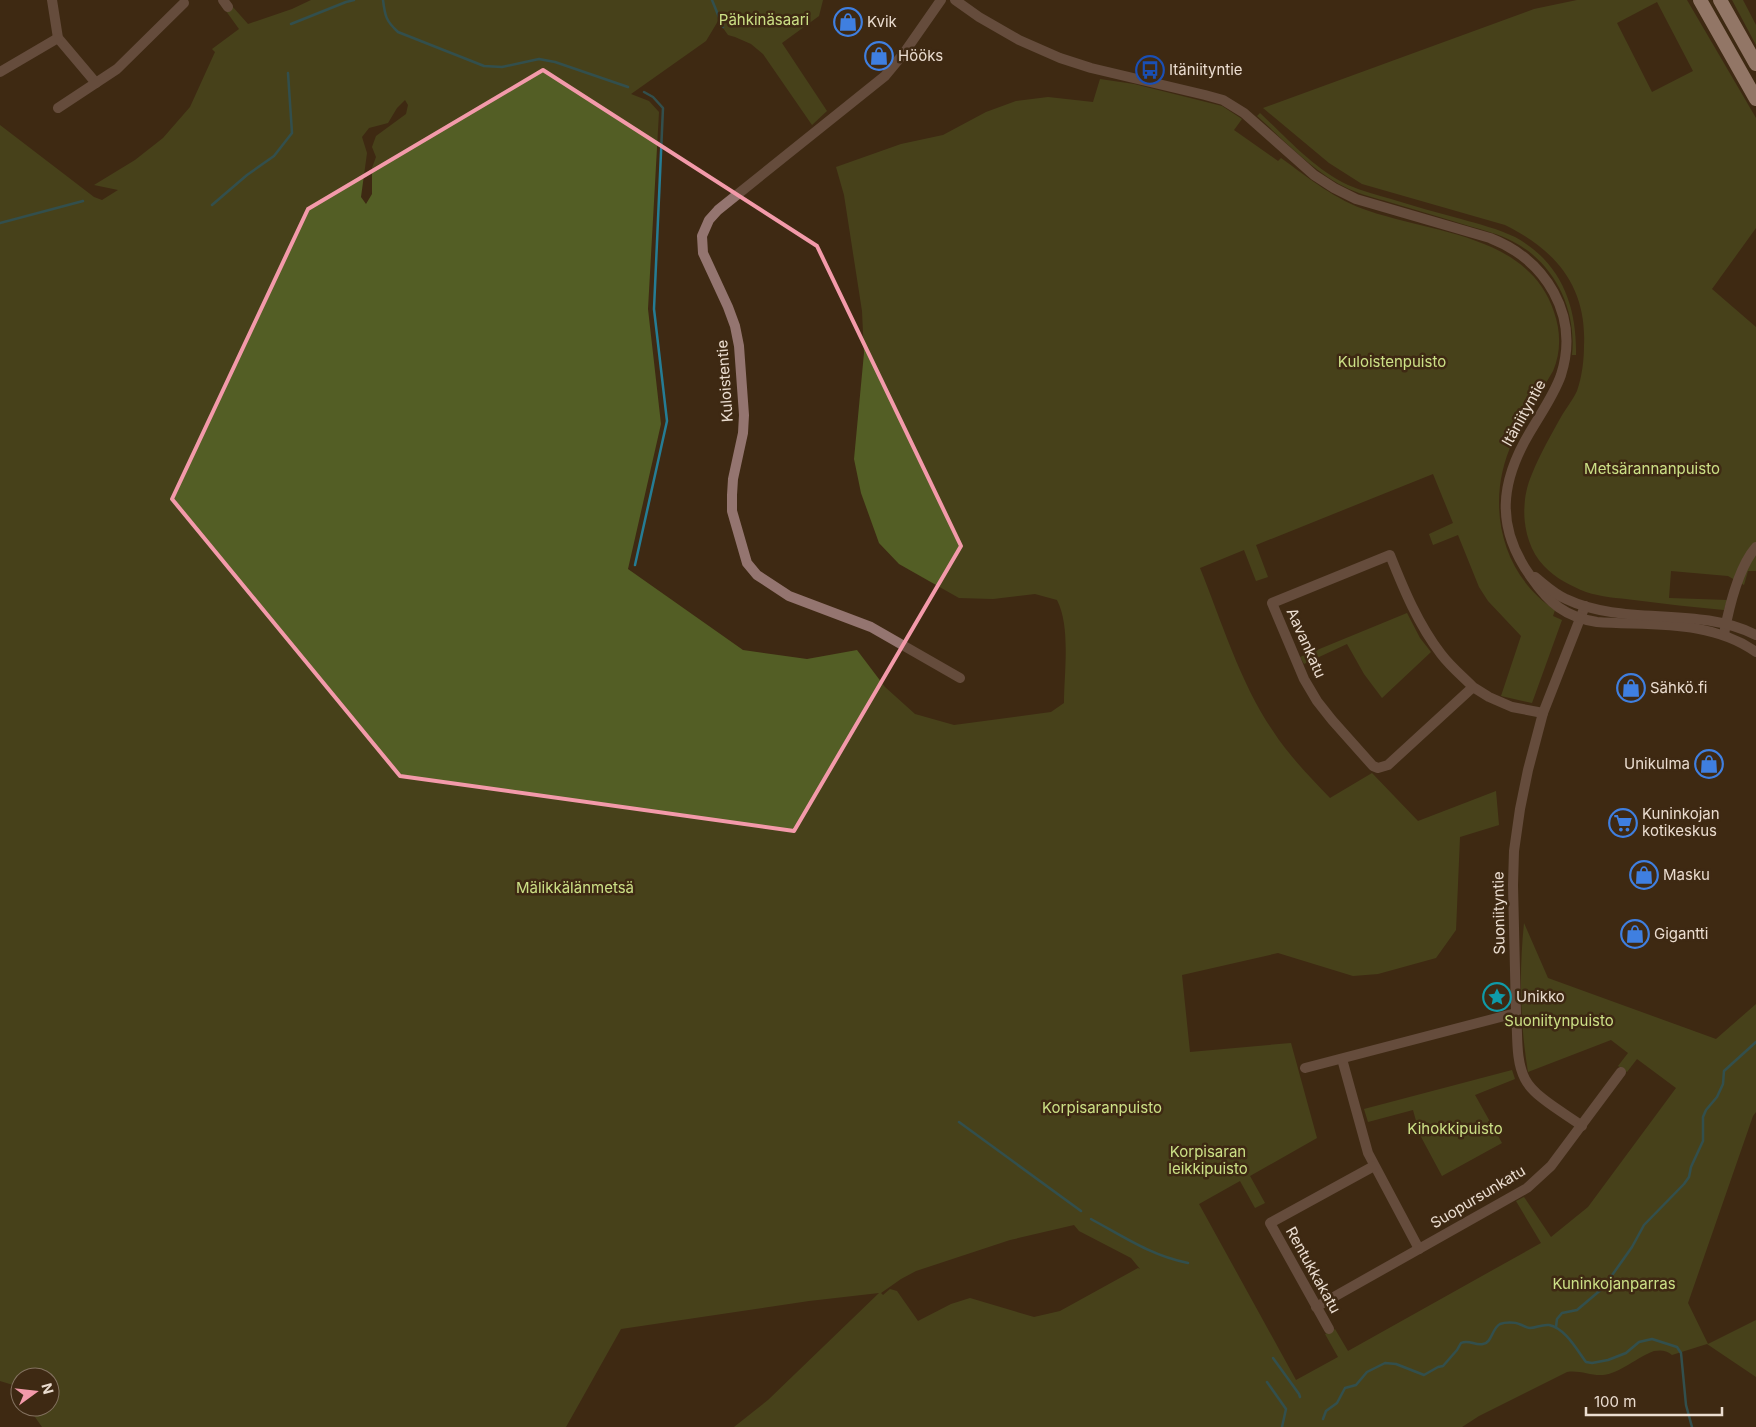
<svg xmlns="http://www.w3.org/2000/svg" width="1756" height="1427" viewBox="0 0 1756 1427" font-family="Inter,sans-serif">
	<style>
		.green { fill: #535e25; fill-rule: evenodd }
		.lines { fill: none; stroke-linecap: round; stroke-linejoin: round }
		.stream { stroke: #257c94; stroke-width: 2.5 }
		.minor { stroke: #947570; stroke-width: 10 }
		.tertiary { stroke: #947570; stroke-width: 10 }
		.trunk { stroke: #f9d2cc; stroke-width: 14 }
		.marked { fill: none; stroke: #f39aaa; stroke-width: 4; stroke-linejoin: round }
		.labels { text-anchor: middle; stroke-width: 5; stroke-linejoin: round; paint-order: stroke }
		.park-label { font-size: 15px; fill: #cce086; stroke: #3e2913 }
		.poi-label { font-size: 15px; fill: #ebddd0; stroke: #3e2913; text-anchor: start }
		.street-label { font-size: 15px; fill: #ebddd0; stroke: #3e2913 }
	</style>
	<rect width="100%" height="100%" fill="#3e2913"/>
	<!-- green -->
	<g class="green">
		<path d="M311 0H823L819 16 782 43 827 111 812 125 763 54 751 44 735 37 728 35 718 21 706 41 631 94 649 101 659 112 648 309 661 424 628 569 743 650 807 659 857 650 885 687 915 714 954 725 1051 712 1064 703C1064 673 1071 627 1057 600L1035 594 993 599 959 598 899 564 879 543 861 493 854 459 864 353 862 311 844 195 836 167 901 144 943 135 986 112 1016 101 1048 97 1093 102 1100 79 1134 84 1222 106 1242 119 1234 130 1278 161 1281 158C1309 178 1335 200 1369 211 1433 233 1529 235 1554 312 1561 332 1561 352 1553 371 1540 394 1524 417 1513 441 1485 500 1499 573 1555 610L1553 616 1562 620 1532 703 1501 696 1521 636 1488 601 1479 587 1458 535 1433 545 1429 534 1453 523 1433 474 1256 545 1268 577 1256 581 1244 550 1200 568C1221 620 1241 685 1273 731 1289 756 1310 777 1330 798L1372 773 1418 821 1496 791 1499 825 1460 837 1456 930 1436 958 1378 974 1353 976 1278 953 1182 975 1190 1052 1291 1043 1317 1138 1250 1176 1265 1203 1255 1208 1240 1181 1199 1204 1296 1380 1338 1357 1325 1334 1335 1329 1348 1351 1541 1243 1516 1201 1524 1197 1551 1237 1588 1207 1676 1088 1637 1059 1627 1072 1618 1066 1628 1053 1611 1040 1528 1072C1520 1023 1519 973 1524 923L1548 978 1716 1039 1756 1004V1112L1753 1116 1688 1303 1708 1344 1756 1320V1377L1707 1344 1672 1355C1666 1350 1661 1350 1654 1351 1637 1357 1621 1373 1603 1375 1591 1376 1580 1370 1567 1372L1479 1416 1462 1427H734L768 1400 879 1293 809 1301 621 1329 566 1427H42L28 1407H50V1377H20V1395L13 1385 0 1381V125L94 197 102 200 118 190 94 185 135 160 163 138 190 107 215 52 212 49 239 29 226 11 232 6 248 24 292 9ZM405 100 408 105 406 114 376 136 372 147 376 157 372 168V194L366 204 361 197 367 153 362 137 369 128 388 123 397 108ZM1074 1225 1079 1231 1131 1258 1140 1269 1138 1268 1060 1311 1034 1317 970 1298 951 1304 918 1321 897 1291 890 1289 883 1295 881 1293 901 1279 916 1271 1010 1240Z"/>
		<path d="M1577 0H1687L1756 118V228L1712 289 1756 327V571H1748L1744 585 1728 576 1671 571 1669 598 1727 600 1724 610C1694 607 1664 604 1634 600 1618 598 1601 597 1586 592 1571 586 1555 578 1544 566 1522 543 1519 503 1532 474 1540 454 1551 435 1561 417 1566 408 1573 400 1577 391 1582 377 1584 360 1584 346 1587 287 1556 250 1505 225L1362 184 1329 163 1263 108 1534 9ZM1657 2 1693 71 1652 92 1617 23Z"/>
		<polygon points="1732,0 1743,0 1756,25 1756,45"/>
		<path d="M1260 113C1287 138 1314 169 1348 185 1362 191 1377 195 1391 199 1414 206 1438 213 1461 219 1479 224 1498 229 1515 237 1561 262 1577 306 1576 355H1572C1577 309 1554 262 1512 241 1499 234 1483 230 1469 226 1443 218 1416 210 1389 202 1376 198 1362 195 1349 189 1314 173 1286 142 1257 116Z"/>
		<polygon points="1407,613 1420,638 1431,652 1382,698 1364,674 1347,644 1304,664 1300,657"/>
		<polygon points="1512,1070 1515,1079 1475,1095 1502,1143 1442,1176 1420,1135 1413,1110 1368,1122 1364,1109"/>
	</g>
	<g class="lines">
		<!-- stream -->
		<g class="stream">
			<path d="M383 0C385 16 386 21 398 32L484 66 502 67 539 59 555 62 628 87"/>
			<polyline points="712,0 723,27"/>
			<polyline points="291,24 346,2 354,0"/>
			<polyline points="212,205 247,175 274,156 292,133 288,73"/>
			<polyline points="0,223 83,201"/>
			<polyline points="635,565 667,421 654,309 663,108 653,97 644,92"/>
			<polyline points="959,1122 1081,1211"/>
			<path d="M1091 1219C1124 1237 1152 1256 1188 1263"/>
			<polyline points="1556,1327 1557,1319 1562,1313 1577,1310 1603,1288 1632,1247 1644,1225 1684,1184 1689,1177 1691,1167 1703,1141 1703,1117 1706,1110 1717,1097 1723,1084 1724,1071 1756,1042"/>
			<polyline points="1273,1358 1299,1394 1300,1397"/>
			<polyline points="1267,1382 1286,1409 1282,1427"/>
			<path d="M1323 1419 1326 1411 1337 1403 1345 1388 1356 1385 1367 1372 1385 1363 1396 1364 1424 1375 1438 1367 1443 1366 1457 1350 1461 1343C1469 1339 1475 1346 1483 1344 1492 1343 1492 1328 1500 1324 1505 1322 1515 1322 1519 1324 1523 1325 1526 1328 1530 1328 1536 1328 1542 1324 1549 1325 1565 1328 1577 1350 1586 1362L1592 1363 1608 1360 1626 1353 1639 1342 1652 1339 1677 1347 1681 1353 1686 1405 1692 1427"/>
		</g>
		<!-- minor -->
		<g class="minor">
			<polyline points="52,0 58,38 96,83"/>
			<polyline points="223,0 228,7"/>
			<polyline points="941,0 904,53 885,76 718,210 709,220 702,236 703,253 728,307 735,326 739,346 744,415 743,433 733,479 732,495 732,511 747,563 757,575 789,596 871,627 960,678"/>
			<polyline points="0,72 58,38"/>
			<polyline points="58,108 117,69 184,3"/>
			<path d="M1724 634C1729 607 1738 568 1756 547"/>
			<path d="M1473 687C1462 676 1450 666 1441 654 1418 624 1404 590 1390 555L1272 603 1304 679 1317 701 1332 720 1373 766 1378 768 1388 765 1473 687 1489 697 1512 707 1543 713"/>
			<path d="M1516 1013C1518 1033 1515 1060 1525 1079 1534 1097 1566 1114 1582 1126"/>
			<polyline points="1342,1059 1368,1153 1419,1249"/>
			<polyline points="1305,1068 1516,1013 1513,885 1514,851 1520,809 1528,770 1543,713 1585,606"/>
			<polyline points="1316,1307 1527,1188 1551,1166 1621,1072"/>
			<polyline points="1329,1329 1270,1223 1374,1166"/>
		</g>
		<!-- tertiary -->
		<g class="tertiary">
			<path d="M955 0 979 17 1019 40 1060 58 1091 68 1205 95 1223 100 1244 113 1314 175 1334 188 1356 199 1490 238C1546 260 1580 315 1561 375 1554 395 1541 413 1530 432 1500 482 1495 527 1531 577 1549 603 1565 617 1597 622 1650 626 1710 619 1756 652"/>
			<path d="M1535 577C1545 585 1554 594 1566 599 1625 627 1697 605 1756 635"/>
		</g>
		<!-- trunk -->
		<g class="trunk">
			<polyline points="1700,0 1756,99"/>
			<polyline points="1720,0 1756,64"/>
		</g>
	</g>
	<!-- marked area -->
	<path d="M0 0H1756V1427H0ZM543 70 817 246 961 546 794 831 400 776 172 499 308 209Z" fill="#3e2913" fill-opacity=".55" fill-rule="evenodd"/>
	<path class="marked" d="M543 70 817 246 961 546 794 831 400 776 172 499 308 209Z"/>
	<!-- icons -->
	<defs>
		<symbol id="shop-ring" viewBox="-11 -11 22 22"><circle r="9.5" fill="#3e2913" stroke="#3f7fe0" stroke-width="1.5"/><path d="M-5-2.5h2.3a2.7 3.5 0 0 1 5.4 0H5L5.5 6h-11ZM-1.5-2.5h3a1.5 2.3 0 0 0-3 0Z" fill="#3f7fe0"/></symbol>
		<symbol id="bus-ring" viewBox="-11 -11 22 22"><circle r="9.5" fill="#3e2913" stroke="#1a4fb4" stroke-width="1.5"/><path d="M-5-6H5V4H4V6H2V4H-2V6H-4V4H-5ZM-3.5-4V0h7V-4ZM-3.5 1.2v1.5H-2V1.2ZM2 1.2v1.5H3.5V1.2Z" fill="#1a4fb4"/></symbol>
		<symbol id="supermarket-ring" viewBox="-11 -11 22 22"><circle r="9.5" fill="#3e2913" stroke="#3f7fe0" stroke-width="1.5"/><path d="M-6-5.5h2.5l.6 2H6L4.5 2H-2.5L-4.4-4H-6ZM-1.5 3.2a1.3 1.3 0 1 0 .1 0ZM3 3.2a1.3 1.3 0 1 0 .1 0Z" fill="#3f7fe0"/></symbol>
		<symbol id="sight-ring" viewBox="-11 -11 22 22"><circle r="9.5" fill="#3e2913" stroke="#0f9aa8" stroke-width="1.5"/><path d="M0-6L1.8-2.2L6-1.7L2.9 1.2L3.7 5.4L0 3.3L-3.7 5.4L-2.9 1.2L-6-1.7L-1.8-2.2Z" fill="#0f9aa8"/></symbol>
	</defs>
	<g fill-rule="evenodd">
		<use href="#shop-ring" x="832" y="6" width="32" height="32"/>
		<use href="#shop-ring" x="863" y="40" width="32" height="32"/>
		<use href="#bus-ring" x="1134" y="54" width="32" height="32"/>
		<use href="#shop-ring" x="1615" y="672" width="32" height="32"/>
		<use href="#shop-ring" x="1693" y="748" width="32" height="32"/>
		<use href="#supermarket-ring" x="1607" y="807" width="32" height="32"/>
		<use href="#shop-ring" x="1628" y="859" width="32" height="32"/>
		<use href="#shop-ring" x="1619" y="918" width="32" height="32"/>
		<use href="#sight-ring" x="1481" y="981" width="32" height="32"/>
	</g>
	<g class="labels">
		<!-- park labels -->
		<g class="park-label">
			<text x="764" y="25">Pähkinäsaari</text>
			<text x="1392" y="367">Kuloistenpuisto</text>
			<text x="1652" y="474">Metsärannanpuisto</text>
			<text x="575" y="893">Mälikkälänmetsä</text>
			<text x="1559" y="1026">Suoniitynpuisto</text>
			<text x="1102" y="1113">Korpisaranpuisto</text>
			<text x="1455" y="1134">Kihokkipuisto</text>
			<text x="1208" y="1157">Korpisaran<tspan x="1208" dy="17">leikkipuisto</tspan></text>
			<text x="1614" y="1289">Kuninkojanparras</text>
		</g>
		<!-- poi labels -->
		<g class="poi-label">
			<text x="867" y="27">Kvik</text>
			<text x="898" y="61">Hööks</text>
			<text x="1169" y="75">Itäniityntie</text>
			<text x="1650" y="693">Sähkö.fi</text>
			<text x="1690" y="769" text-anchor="end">Unikulma</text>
			<text x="1642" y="819">Kuninkojan<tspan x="1642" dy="17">kotikeskus</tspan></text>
			<text x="1663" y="880">Masku</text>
			<text x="1654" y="939">Gigantti</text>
			<text x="1516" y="1002">Unikko</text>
		</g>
		<!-- street labels -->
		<g class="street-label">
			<text transform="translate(725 381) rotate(-94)" y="5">Kuloistentie</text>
			<text transform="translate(1524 413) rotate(-61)" y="5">Itäniityntie</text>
			<text transform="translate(1306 643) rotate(66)" y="5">Aavankatu</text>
			<text transform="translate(1499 913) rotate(-91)" y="5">Suoniityntie</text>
			<text transform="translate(1478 1197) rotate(-31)" y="5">Suopursunkatu</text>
			<text transform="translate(1313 1270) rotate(61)" y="5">Rentukkakatu</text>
		</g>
	</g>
	<!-- north arrow -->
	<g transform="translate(35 1392) rotate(75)"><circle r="24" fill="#3e2913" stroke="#83715f"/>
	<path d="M0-4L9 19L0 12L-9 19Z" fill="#f39aaa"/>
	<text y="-8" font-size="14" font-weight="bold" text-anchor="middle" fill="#ebddd0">N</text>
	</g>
	<!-- scale -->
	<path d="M1586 1407v8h136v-8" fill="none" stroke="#ebddd0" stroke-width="2.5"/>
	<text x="1594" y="1407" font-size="15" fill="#ebddd0" stroke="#3e2913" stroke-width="4" paint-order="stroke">100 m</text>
</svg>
